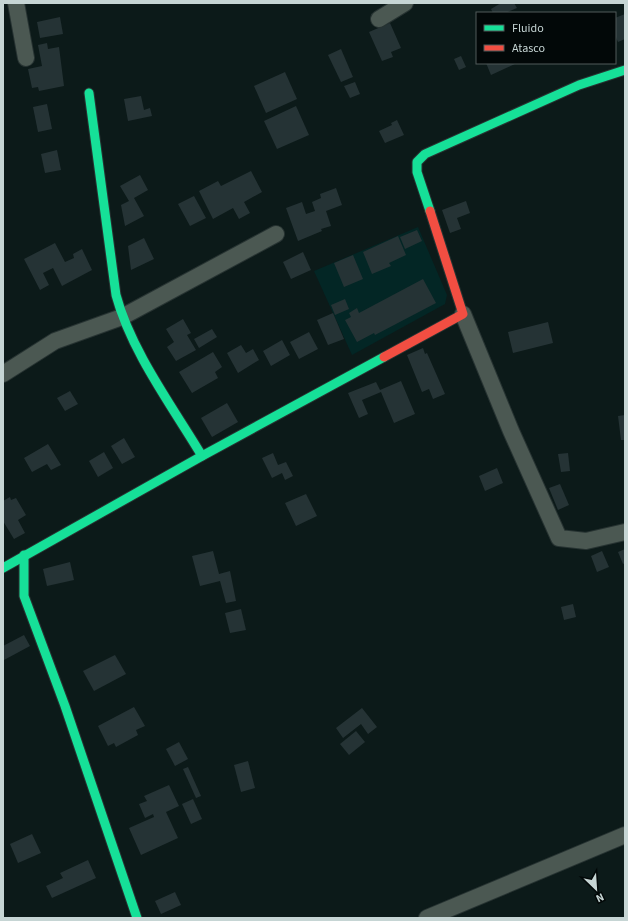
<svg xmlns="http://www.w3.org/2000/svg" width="628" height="921" viewBox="0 0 628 921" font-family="'Source Sans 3',sans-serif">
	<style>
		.built { fill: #032625 }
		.building { fill: #253335 }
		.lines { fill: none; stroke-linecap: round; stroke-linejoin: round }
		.street-casing { stroke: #273332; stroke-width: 18 }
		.fast-casing { stroke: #273332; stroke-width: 11 }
		.jam-casing { stroke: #273332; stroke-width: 11 }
		.street { stroke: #4b5852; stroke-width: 16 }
		.fast { stroke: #16e098; stroke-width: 9 }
		.jam { stroke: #f24e42; stroke-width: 9 }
	</style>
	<rect width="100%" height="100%" fill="#0c1a19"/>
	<!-- built -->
	<polygon class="built" points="418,227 447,295 445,304 352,355 314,271"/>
	<!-- building -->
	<g class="building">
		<polygon points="501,3 514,3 517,8 505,13 493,13 491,9"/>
		<polygon points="625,14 625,39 618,42 615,35 615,18"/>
		<polygon points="60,17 63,34 40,38 37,22"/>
		<polygon points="390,23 401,48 391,52 393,57 382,61 369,32"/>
		<polygon points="47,43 48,49 59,47 64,86 39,91 38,87 32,88 28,69 42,66 38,45"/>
		<polygon points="341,49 353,77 341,82 328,55"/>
		<polygon points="461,56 466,67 459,70 454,59"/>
		<polygon points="486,63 517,63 491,75"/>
		<polygon points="285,72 297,99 266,113 254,86"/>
		<polygon points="355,82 360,94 350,98 344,86"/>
		<polygon points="141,96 144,110 150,108 152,116 128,121 124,99"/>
		<polygon points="47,104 52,129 38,132 33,107"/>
		<polygon points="296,106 309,135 277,149 264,121"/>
		<polygon points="397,120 404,135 385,143 379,131 392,125 391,123"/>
		<polygon points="57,150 61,170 45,173 41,154"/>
		<polygon points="251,171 262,192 244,202 250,213 239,219 233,208 213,219 199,191 218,181 221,186"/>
		<polygon points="140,175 148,190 134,198 144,216 125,226 121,205 129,201 120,186"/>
		<polygon points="336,188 342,205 326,211 331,226 321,229 322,231 298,241 286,208 302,202 306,214 315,211 312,202 321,198 320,194"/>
		<polygon points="194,196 206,218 190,226 178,204"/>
		<polygon points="466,201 470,213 457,218 461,229 450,233 442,210"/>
		<polygon points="417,230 422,241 405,249 400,237"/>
		<polygon points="398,236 406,255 389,263 391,266 372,274 363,252"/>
		<polygon points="144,238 154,259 131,270 128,246"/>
		<polygon points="55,243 65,262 74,258 73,254 82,249 92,270 62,286 53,268 43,273 49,285 40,290 24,259"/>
		<polygon points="303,252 311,270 291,279 283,262"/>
		<polygon points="353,255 363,279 344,287 334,263"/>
		<polygon points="423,279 436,303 375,335 374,333 357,342 345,320 351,317 349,313 357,308 359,313"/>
		<polygon points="345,299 349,309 335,315 331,305"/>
		<polygon points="333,313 344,339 328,345 317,320"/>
		<polygon points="183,319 191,333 187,335 196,350 176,361 167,347 174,342 166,329"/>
		<polygon points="548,322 553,343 513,353 508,332"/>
		<polygon points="212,329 217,337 199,348 194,339"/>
		<polygon points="309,332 318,349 299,359 290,342"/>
		<polygon points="282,340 290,355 271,366 263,351"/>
		<polygon points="241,345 246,353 253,349 259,360 238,373 227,353"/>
		<polygon points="423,348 425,354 427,353 445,394 433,399 429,389 422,392 407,355"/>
		<polygon points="213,352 222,367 215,372 218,378 192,393 179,372"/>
		<polygon points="401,381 415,414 394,423 381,392 362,400 368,414 359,418 348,393 376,382 380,390"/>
		<polygon points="70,391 78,404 65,411 57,398"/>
		<polygon points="227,403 238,422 212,437 201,418"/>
		<polygon points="625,415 625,440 621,440 618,416"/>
		<polygon points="124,438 135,457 122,464 111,446"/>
		<polygon points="48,444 61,465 51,470 47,464 32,472 24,458"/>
		<polygon points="104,452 113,468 98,477 89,461"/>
		<polygon points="273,453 278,465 286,462 293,476 285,480 282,473 272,478 262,458"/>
		<polygon points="568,453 570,471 561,472 558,454"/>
		<polygon points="497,468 503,483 485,491 479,476"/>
		<polygon points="560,484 569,505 558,510 549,488"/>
		<polygon points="306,494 317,516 296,526 285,503"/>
		<polygon points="10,497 11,500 16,498 26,515 18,520 25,533 14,539 3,521 3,501"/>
		<polygon points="625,549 625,563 623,564 618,552"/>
		<polygon points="213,551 219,574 230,571 236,601 226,603 220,581 200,586 192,556"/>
		<polygon points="602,551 609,567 597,572 591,556"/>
		<polygon points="70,562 74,580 47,586 43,569"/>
		<polygon points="573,604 576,617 564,620 561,607"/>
		<polygon points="241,609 246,630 230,633 225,613"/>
		<polygon points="24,635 30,646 4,660 3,646"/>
		<polygon points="115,655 126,674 94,691 83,671"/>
		<polygon points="134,707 145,726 136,730 138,735 116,747 114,743 108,746 98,726"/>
		<polygon points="362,708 377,727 368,734 361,724 343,738 336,728"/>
		<polygon points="356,731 365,742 349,755 340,744"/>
		<polygon points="179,742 188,759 175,766 166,749"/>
		<polygon points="248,761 255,788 241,792 234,765"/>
		<polygon points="188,767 201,796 196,798 183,769"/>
		<polygon points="169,785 179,806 166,812 178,838 141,855 129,828 154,817 153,814 145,818 139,804 147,801 144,796"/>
		<polygon points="193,799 202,819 191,824 182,804"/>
		<polygon points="32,834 41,853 18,863 10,844"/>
		<polygon points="88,860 96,878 52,898 46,886 63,878 60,873"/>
		<polygon points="175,892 181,905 161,914 155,901"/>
	</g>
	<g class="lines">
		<defs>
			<g id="street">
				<polyline points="16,3 26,58"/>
				<polyline points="379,19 405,3"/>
				<polyline points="463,314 511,431 559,538 586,541 625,532"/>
				<polyline points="3,374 55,341 122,317 276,234"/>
				<polyline points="427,918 625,835"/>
			</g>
			<g id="fast">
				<path d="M89 93 116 295C131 351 172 406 202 456"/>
				<polyline points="430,211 417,172 417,162 425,154 579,85 625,70"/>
				<polyline points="24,555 24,596 65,706 137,918"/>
				<polyline points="3,568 202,456 384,357"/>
			</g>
			<polyline id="jam" points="384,357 463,314 430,211"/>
		</defs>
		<!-- street casing -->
		<use href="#street" class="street-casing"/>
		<!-- fast casing -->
		<use href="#fast" class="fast-casing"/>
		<!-- jam casing -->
		<use href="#jam" class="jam-casing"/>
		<!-- street -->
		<use href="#street" class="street"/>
		<!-- fast -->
		<use href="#fast" class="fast"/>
		<!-- jam -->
		<use href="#jam" class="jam"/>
	</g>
	<!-- border -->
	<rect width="628" height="921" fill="none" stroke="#c6d5d4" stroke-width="8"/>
	<!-- legend -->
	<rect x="476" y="12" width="140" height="52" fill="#020808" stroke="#505a5a"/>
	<rect x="484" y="25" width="20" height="6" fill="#16e098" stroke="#505a5a"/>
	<text x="512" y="32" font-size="12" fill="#c6d5d4">Fluido</text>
	<rect x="484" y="45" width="20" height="6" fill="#f24e42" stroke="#505a5a"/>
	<text x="512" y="52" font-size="12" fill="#c6d5d4">Atasco</text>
	<!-- north arrow -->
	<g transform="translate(596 889) rotate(155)" stroke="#020808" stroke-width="3" paint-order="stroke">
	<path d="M0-3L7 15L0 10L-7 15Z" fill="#c6d5d4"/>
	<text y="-6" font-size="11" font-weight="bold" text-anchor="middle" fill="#c6d5d4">N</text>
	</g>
</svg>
